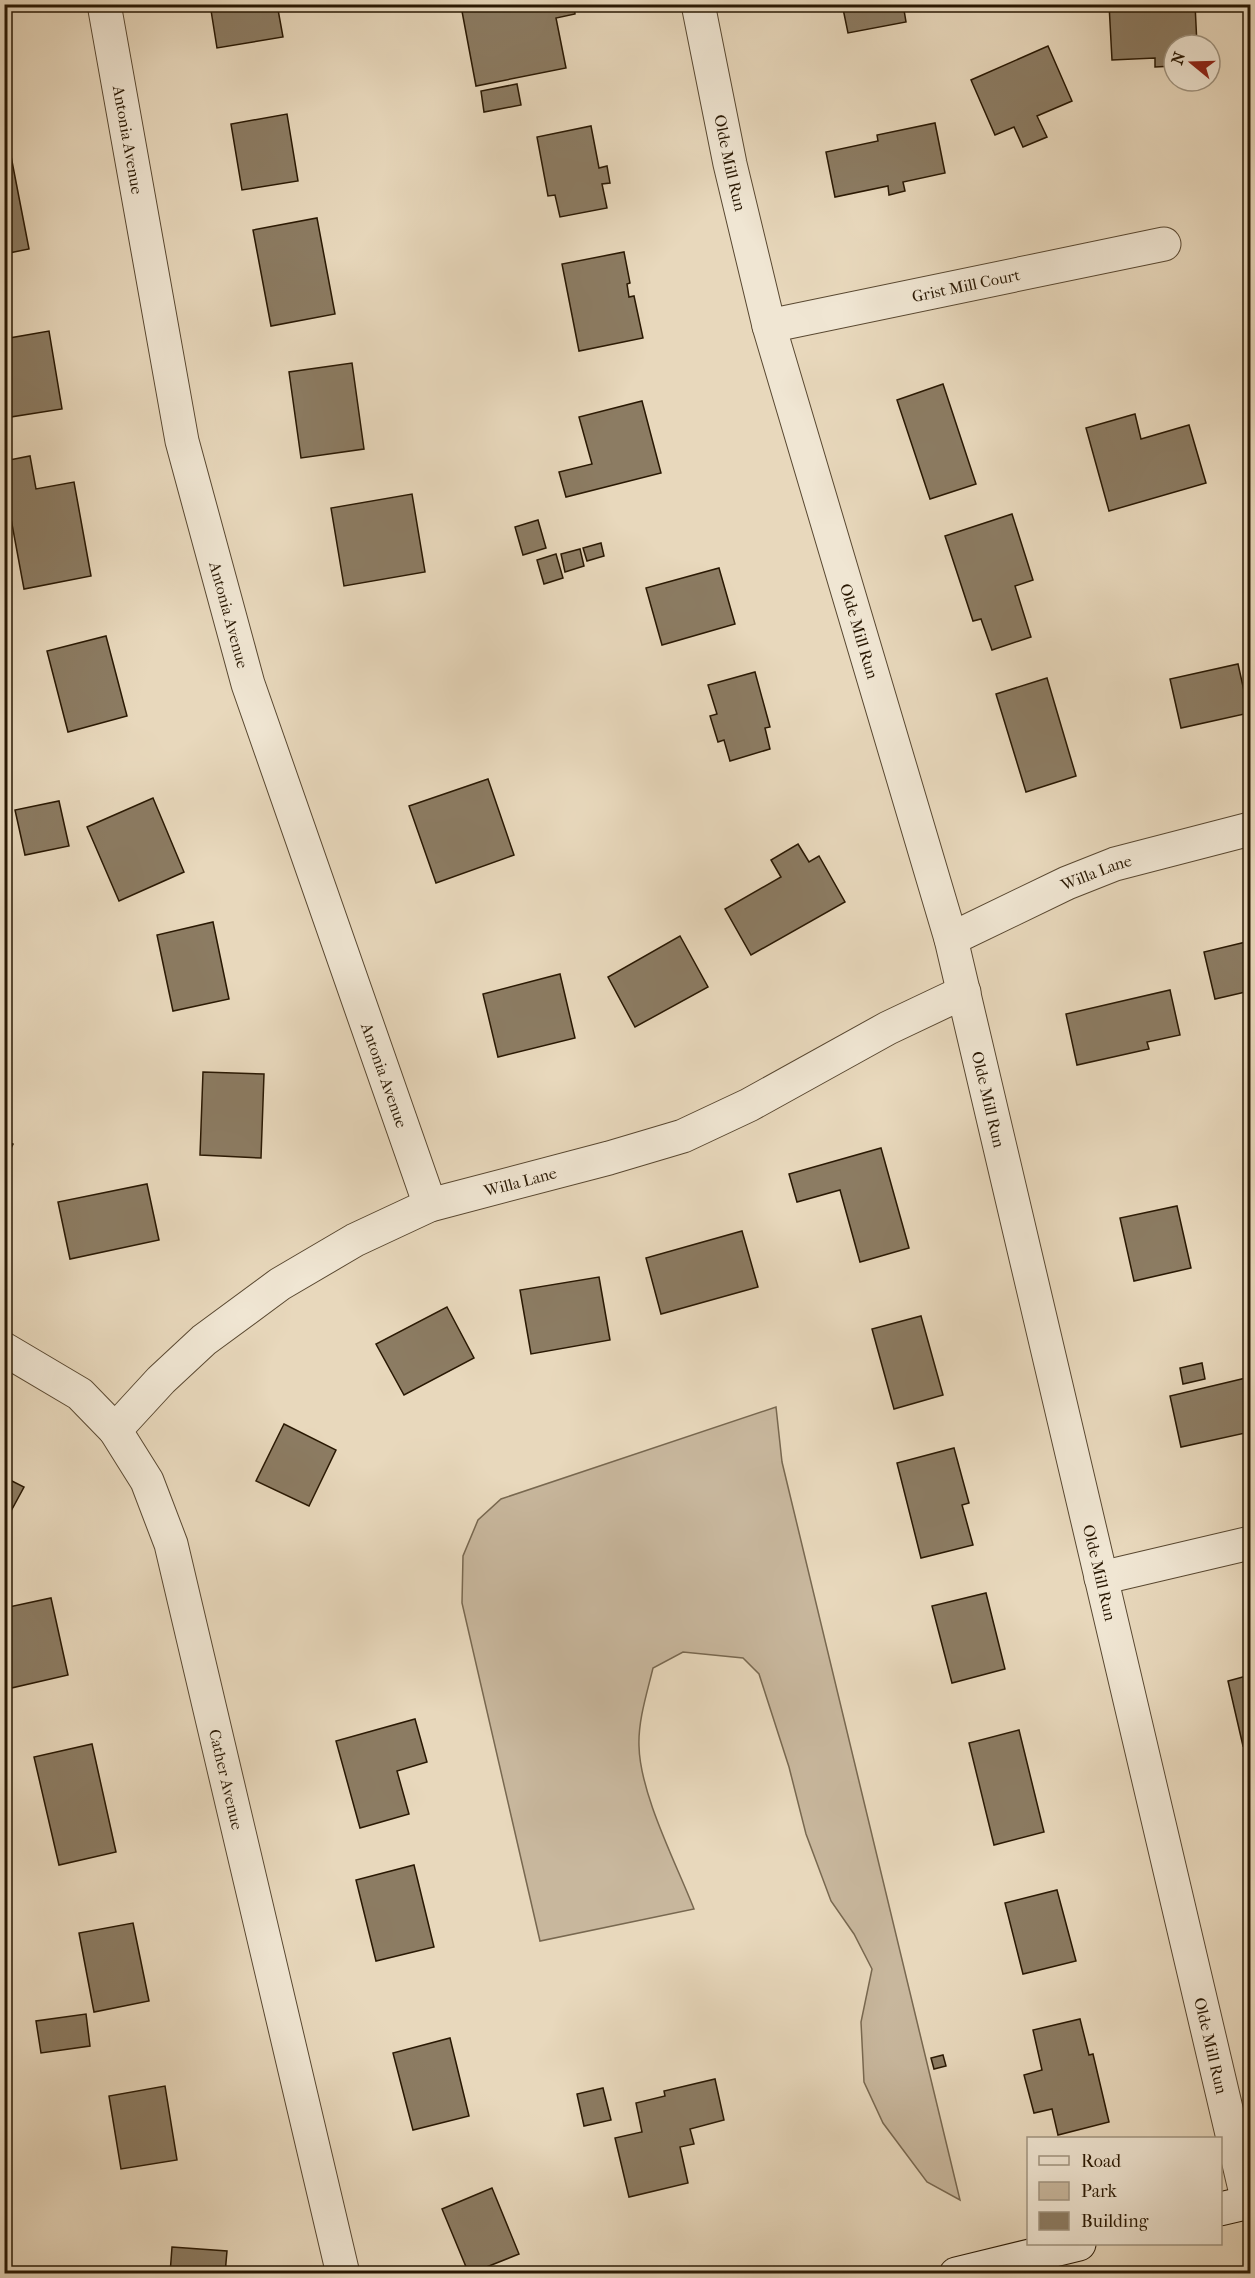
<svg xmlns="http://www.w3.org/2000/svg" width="1255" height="2278" viewBox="0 0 1255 2278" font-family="'IM FELL French Canon',serif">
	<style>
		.green { fill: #c8b79d; stroke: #786850; stroke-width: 1.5 }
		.building { fill: #8c7c63; stroke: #291803; stroke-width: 1.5 }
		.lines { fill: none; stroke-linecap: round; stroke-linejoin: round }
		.street-casing { stroke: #594831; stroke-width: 35 }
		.secondary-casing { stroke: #291803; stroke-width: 35 }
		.street { stroke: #f0e6d3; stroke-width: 33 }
		.secondary { stroke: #f0e6d3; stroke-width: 33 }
		.labels { text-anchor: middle; stroke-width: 6; stroke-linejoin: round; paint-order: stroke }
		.street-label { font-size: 16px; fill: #291803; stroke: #f0e6d3 }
	</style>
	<rect width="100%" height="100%" fill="#e8d8bc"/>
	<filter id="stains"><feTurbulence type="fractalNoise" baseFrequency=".00333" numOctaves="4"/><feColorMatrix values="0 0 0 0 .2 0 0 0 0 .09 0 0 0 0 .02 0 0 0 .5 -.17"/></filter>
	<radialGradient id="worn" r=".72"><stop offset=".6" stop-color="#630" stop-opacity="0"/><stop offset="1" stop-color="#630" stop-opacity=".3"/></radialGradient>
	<!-- green -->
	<path class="green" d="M776 1407 782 1462 960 2200 927 2182 883 2123 864 2082 861 2022 872 1969 854 1934 831 1901 806 1834 789 1767 759 1674 743 1658 683 1652 653 1668C647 1693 638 1721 639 1746 640 1794 676 1863 694 1909L540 1941 462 1603 463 1556 478 1520 501 1499Z"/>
	<!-- building -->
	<g class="building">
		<polygon points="210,4 277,4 283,37 217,48"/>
		<polygon points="467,4 574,4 575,14 556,18 566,68 476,86 461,6"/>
		<polygon points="842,4 903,4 906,22 848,33"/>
		<polygon points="1109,4 1195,4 1197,45 1174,45 1174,66 1155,67 1155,58 1112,60"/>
		<polygon points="1048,46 1072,101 1037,116 1047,137 1023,147 1014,127 995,135 971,80"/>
		<polygon points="517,84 521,105 484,112 481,91"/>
		<polygon points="287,114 298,181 242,190 231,124"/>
		<polygon points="935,123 945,173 903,182 905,191 889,195 888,186 835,197 826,152 878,141 877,135"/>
		<polygon points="591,126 599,168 607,166 610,183 602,184 607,208 560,217 555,195 548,196 537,137"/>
		<polygon points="10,151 29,249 4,254 4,153"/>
		<polygon points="317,218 335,314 271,326 253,230"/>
		<polygon points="624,252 630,283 627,284 629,297 634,296 643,338 579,351 562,264"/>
		<polygon points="49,331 62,409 4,418 4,339"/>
		<polygon points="352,363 364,449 301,458 289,372"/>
		<polygon points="943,384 976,484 930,499 897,400"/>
		<polygon points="642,401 661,473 566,497 559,472 592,464 579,417"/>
		<polygon points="1135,414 1141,439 1189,425 1206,483 1109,511 1086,428"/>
		<polygon points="30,456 36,489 74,482 91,576 24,589 4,481 4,461"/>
		<polygon points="412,494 425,572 344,586 331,508"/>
		<polygon points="1012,514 1033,580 1015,586 1031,637 992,650 981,619 973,621 945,536"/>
		<polygon points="538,520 546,548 523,555 515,527"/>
		<polygon points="601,543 604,556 587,561 583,548"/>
		<polygon points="580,549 584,566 565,572 561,554"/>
		<polygon points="556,554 563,578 544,584 537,560"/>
		<polygon points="719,568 735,624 662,645 646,588"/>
		<polygon points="106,636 127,716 68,732 47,651"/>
		<polygon points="1238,664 1249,713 1181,728 1170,679"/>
		<polygon points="755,672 770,727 765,728 770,749 730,761 724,740 718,742 710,716 717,714 708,685"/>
		<polygon points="1047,678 1076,776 1026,792 996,694"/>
		<polygon points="488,779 514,855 436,883 409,806"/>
		<polygon points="153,798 184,872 119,901 87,827"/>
		<polygon points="59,801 69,846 25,855 15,810"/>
		<polygon points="798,844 809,862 819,856 845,902 751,955 725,909 781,877 771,860"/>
		<polygon points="213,922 229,999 173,1011 157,935"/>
		<polygon points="680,936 708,987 635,1027 608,977"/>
		<polygon points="1250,941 1250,991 1215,999 1204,952"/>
		<polygon points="560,974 575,1038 498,1057 483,994"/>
		<polygon points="1170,990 1180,1035 1147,1042 1149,1049 1077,1065 1066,1014"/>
		<polygon points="203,1072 264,1074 261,1158 200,1155"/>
		<polygon points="4,1140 13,1144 4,1162"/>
		<polygon points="881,1148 909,1248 860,1262 840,1190 797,1202 789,1174"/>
		<polygon points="147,1184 159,1240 70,1259 58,1202"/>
		<polygon points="1177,1206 1191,1268 1134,1281 1120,1218"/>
		<polygon points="742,1231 758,1287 661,1314 646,1258"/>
		<polygon points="599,1277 610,1340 531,1354 520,1290"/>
		<polygon points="447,1307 474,1358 404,1395 376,1344"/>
		<polygon points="921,1316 943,1395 894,1409 872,1329"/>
		<polygon points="1202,1363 1205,1379 1183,1384 1180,1368"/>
		<polygon points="1250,1377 1250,1432 1181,1447 1170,1396"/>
		<polygon points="284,1424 336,1450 309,1506 256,1481"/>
		<polygon points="954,1448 969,1503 962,1505 973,1545 921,1558 897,1463"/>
		<polygon points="4,1477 24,1487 4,1524"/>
		<polygon points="986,1593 1005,1669 952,1683 932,1606"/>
		<polygon points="51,1598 68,1675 7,1689 4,1679 4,1608"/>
		<polygon points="1250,1675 1250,1744 1243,1746 1228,1681"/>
		<polygon points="415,1719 427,1762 397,1771 409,1814 360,1828 336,1741"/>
		<polygon points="1019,1730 1044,1832 994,1845 969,1743"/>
		<polygon points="92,1744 116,1852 59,1865 34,1757"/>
		<polygon points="414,1865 434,1947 376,1961 356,1880"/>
		<polygon points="1057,1890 1076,1961 1023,1974 1005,1903"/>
		<polygon points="133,1923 149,2001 94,2012 79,1933"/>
		<polygon points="86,2014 90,2046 41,2053 36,2021"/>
		<polygon points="1080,2019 1089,2055 1093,2054 1109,2122 1058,2135 1052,2109 1034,2113 1024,2075 1042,2070 1033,2030"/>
		<polygon points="450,2038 469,2116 413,2130 393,2053"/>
		<polygon points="943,2055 946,2066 934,2069 931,2058"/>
		<polygon points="715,2079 724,2120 690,2129 694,2144 680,2147 688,2183 629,2197 615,2138 642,2132 636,2103 665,2096 664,2091"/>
		<polygon points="165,2086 177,2160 121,2169 109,2096"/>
		<polygon points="603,2088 611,2120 584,2126 577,2094"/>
		<polygon points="492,2188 519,2254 469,2274 442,2209"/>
		<polygon points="172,2247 227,2251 225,2274 170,2274"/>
	</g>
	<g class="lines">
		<defs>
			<g id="street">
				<path id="s1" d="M104 4 182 441 248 684 430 1205"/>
				<path id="s2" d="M698 4 730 164 769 326 951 939 1248 2202"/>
				<path id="s3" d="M769 326 1164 244"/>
				<path id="s4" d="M951 939 1067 883 1115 864 1250 829"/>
				<path id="s5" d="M4 1349 80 1394 115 1430 147 1481 171 1544 343 2274"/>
				<path id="s6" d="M115 1430 161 1380 204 1340 280 1284 355 1240 430 1205 609 1158 683 1136 749 1105 888 1028 964 992"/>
				<polyline points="1101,1578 1250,1543"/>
			</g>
			<g id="secondary">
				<polyline points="1220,2209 1250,2202"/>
				<polyline points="956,2274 1079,2244"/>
			</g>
		</defs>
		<!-- street casing -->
		<use href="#street" class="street-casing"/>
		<!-- secondary casing -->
		<use href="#secondary" class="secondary-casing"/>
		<!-- street -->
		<use href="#street" class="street"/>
		<!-- secondary -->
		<use href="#secondary" class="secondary"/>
	</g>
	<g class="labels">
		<!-- street labels -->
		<g class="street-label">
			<text dy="6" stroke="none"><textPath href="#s1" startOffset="138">Antonia Avenue</textPath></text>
			<text dy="6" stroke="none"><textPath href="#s2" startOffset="162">Olde Mill Run</textPath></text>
			<text dy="6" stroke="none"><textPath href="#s3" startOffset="201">Grist Mill Court</textPath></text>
			<text dy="6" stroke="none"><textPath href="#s1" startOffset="624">Antonia Avenue</textPath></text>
			<text dy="6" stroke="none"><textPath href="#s2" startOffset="648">Olde Mill Run</textPath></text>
			<text dy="6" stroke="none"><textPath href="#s4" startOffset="160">Willa Lane</textPath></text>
			<text dy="6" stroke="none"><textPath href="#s1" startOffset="1110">Antonia Avenue</textPath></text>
			<text dy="6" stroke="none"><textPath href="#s2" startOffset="1134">Olde Mill Run</textPath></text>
			<text dy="6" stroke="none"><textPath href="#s6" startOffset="484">Willa Lane</textPath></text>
			<text dy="6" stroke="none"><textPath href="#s2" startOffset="1620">Olde Mill Run</textPath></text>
			<text dy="6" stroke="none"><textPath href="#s5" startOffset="508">Cather Avenue</textPath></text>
			<text dy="6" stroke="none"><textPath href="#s2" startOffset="2106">Olde Mill Run</textPath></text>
		</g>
	</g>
	<!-- margin -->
	<rect width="1255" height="2278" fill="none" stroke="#e8d8bc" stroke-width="24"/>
	<rect x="6" y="6" width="1243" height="2266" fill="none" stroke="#291803" stroke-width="3"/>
	<rect x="12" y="12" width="1231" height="2254" fill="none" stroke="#291803" stroke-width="1.5"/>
	<!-- legend -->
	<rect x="1027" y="2137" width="195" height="108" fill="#f0e6d3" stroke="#a09480" stroke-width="1.5"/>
	<rect x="1039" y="2156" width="30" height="9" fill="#f0e6d3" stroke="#a09480" stroke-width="1.5"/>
	<text x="1081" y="2167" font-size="18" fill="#291803">Road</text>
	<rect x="1039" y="2182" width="30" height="18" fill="#c8b79d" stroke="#a09480" stroke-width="1.5"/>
	<text x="1081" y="2197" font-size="18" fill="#291803">Park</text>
	<rect x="1039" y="2212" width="30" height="18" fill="#8c7c63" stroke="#a09480" stroke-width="1.5"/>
	<text x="1081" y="2227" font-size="18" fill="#291803">Building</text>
	<!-- north arrow -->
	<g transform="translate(1192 63) rotate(289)"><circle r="28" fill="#f0e6d3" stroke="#a09480" stroke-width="1.5"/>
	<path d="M0-4.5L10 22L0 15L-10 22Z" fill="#8f2418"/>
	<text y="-9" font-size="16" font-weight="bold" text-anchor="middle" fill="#291803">N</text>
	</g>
	<rect width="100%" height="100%" filter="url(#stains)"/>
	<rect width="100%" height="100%" fill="url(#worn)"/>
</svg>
